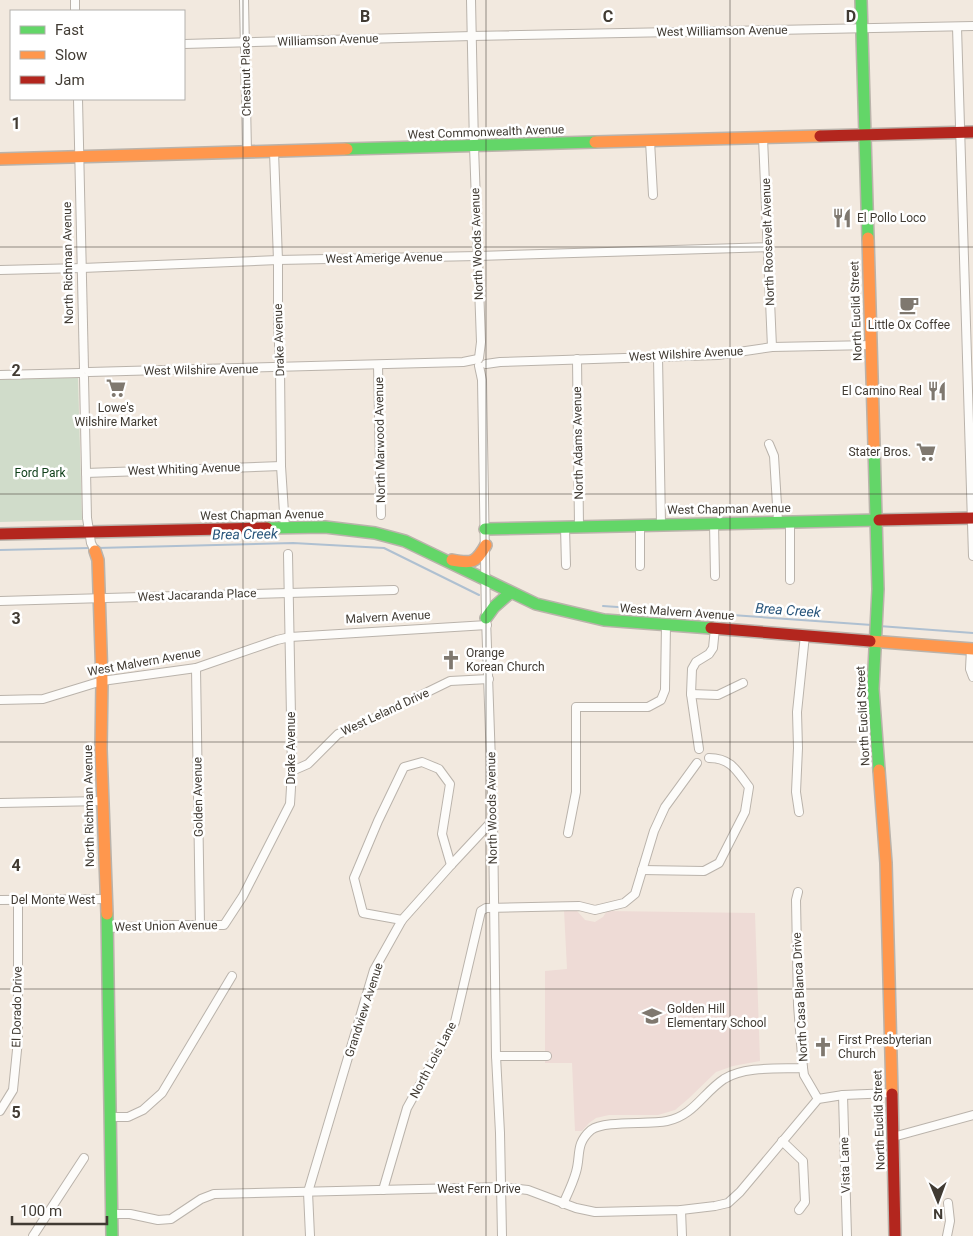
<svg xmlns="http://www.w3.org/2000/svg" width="973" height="1236" viewBox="0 0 973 1236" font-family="Roboto,sans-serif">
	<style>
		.education { fill: #eedbd6 }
		.green { fill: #d0dcca }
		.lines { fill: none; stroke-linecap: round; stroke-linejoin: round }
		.stream { stroke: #afc0d1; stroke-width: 2 }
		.street-casing { stroke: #bab3ab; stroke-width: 10 }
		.fast-casing { stroke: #bab3ab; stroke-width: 14 }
		.slow-casing { stroke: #bab3ab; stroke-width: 14 }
		.jam-casing { stroke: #bab3ab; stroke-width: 14 }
		.street { stroke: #fdfcfa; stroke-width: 8 }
		.fast { stroke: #63d668; stroke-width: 11 }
		.slow { stroke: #ff974d; stroke-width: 11 }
		.jam { stroke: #b3261e; stroke-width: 11 }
		.grid { fill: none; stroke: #413b33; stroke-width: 1; stroke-opacity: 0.55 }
		.labels { text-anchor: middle; stroke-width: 5; stroke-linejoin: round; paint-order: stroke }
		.street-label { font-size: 12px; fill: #413b33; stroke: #fff }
		.poi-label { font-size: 12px; fill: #413b33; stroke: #fff; text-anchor: start }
		.park-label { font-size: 12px; fill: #10401b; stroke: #fff }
		.water-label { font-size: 14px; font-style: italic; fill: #28557b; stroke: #fff }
		.grid-label { font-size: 16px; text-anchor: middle; font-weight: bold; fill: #413b33; stroke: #fff; stroke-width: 5; stroke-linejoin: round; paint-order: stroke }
	</style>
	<rect width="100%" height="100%" fill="#f2e9df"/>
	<!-- education -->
	<polygon class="education" points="564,910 577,911 585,920 595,922 603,917 607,911 755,913 760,1061 733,1066 716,1072 688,1099 675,1110 658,1115 609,1115 596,1118 589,1123 582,1131 575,1131 572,1063 545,1063 545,971 567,969"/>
	<!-- green -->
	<polygon class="green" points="78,377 82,520 0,522 0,379"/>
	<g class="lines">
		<!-- stream -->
		<g class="stream">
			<polyline points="97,548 293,543 384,548 479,595"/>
			<polyline points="0,550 90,548"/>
			<polyline points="603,606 872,625"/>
			<polyline points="879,626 973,633"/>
		</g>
		<defs>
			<g id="street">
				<polyline points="75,0 75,11"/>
				<polyline points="244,0 247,152"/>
				<polyline points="471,0 474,146 481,342 479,358"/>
				<polyline points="957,27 973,556"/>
				<polyline points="184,44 472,36 973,26"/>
				<polyline points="78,99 84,369"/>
				<polyline points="763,138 772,347"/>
				<polyline points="650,141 653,195"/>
				<polyline points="274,152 278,260 278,320 280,368 281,466 285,528"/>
				<polyline points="0,270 82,268 278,260 478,256 769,247"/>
				<polyline points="658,357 661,524"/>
				<polyline points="577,359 579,526"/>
				<polyline points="486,364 500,362 718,355 772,347 872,345"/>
				<polyline points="378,365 381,515"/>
				<polyline points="479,366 482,380 486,618 493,820 496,1056 500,1133 502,1236"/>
				<polyline points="89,372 463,362 478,359"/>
				<polyline points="0,375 80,373"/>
				<polyline points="84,377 87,518 91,543 95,551"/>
				<polyline points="769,444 774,456 778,521"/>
				<polyline points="86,473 281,466"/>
				<polyline points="790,521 790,580"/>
				<polyline points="714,523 715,576"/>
				<polyline points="640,525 640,566"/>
				<polyline points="565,527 566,565"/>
				<polyline points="0,601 394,590"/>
				<polyline points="971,649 970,669 973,677"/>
				<polyline points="196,668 200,925"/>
				<polyline points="691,694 718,695 743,683"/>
				<polyline points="0,700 43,699 102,681 196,668 277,640 290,637 487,625"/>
				<polyline points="699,749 691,694 692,669 696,662 709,654 713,648 715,628"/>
				<polyline points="292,771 308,764 338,734 354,728 450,681 489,679"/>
				<polyline points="0,803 103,801"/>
				<polyline points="799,812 796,792 798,748 797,712 805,635"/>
				<polyline points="568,833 576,792 576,707 648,707 661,700 665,690 666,624"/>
				<path d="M642 870 704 871 719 863 745 812 749 787C737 771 731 758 709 758"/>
				<polyline points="798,892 796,900 798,1005 803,1068 804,1075 818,1099"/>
				<polyline points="0,900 106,899"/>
				<polyline points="402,920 363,913 354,878 378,821 404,767 422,762 439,769 450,784 442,834 451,865"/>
				<polyline points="108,928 162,925 224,925 243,896 290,804 292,771 288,554"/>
				<polyline points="496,1056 547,1056"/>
				<polyline points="843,1095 847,1236"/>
				<polyline points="0,1111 13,1090 18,1040 18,900"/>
				<polyline points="111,1117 128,1117 143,1110 162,1093 232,976"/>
				<polyline points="893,1137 973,1115"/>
				<polyline points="782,1141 803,1161 805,1202 799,1210"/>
				<polyline points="383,1190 407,1108 455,1022 481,911 486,908 579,906 595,910 624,903 635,894 654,831 665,807 697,763"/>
				<path d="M563 1204C568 1193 573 1183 576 1172 581 1155 575 1144 591 1130 605 1120 648 1125 667 1121 693 1116 703 1093 724 1079 745 1066 779 1069 803 1068"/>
				<polyline points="681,1210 682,1236"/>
				<polyline points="111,1214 130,1214 158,1220 171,1219 201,1199 214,1194 502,1187 528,1190 576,1208 595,1212 681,1210 715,1206 728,1203 740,1192 818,1099 843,1095 892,1093"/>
				<polyline points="33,1236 84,1158"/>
				<polyline points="310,1236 308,1192 374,970 402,920 451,865 493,820"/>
				<polyline points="947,1236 950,1221 948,1203"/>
			</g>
			<g id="fast">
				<polyline points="861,0 868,238"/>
				<polyline points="347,149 595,142"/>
				<polyline points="874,446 878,589 873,689 879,770"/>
				<polyline points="267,528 325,527 375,533 405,541 536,604 604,620 711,628"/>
				<polyline points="485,529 879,520"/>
				<polyline points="486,618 494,607 510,593"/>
				<polyline points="107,914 112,1236"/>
			</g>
			<g id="slow">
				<polyline points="595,142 820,136"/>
				<polyline points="0,159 347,149"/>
				<polyline points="868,238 874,446"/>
				<polyline points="95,551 98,560 102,681 101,749 107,914"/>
				<path d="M452 560C472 564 476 563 486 545"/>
				<polyline points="870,641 973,649"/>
				<polyline points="879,770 886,863 892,1094"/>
			</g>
			<g id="jam">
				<polyline points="820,136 973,132"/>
				<polyline points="879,520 973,518"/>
				<polyline points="0,534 267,528"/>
				<polyline points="711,628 870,641"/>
				<polyline points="892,1094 895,1236"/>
			</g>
		</defs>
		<!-- street casing -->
		<use href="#street" class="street-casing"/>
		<!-- fast casing -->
		<use href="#fast" class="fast-casing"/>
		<!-- slow casing -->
		<use href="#slow" class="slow-casing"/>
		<!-- jam casing -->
		<use href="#jam" class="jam-casing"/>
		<!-- street -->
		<use href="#street" class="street"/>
		<!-- fast -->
		<use href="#fast" class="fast"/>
		<!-- slow -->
		<use href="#slow" class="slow"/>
		<!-- jam -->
		<use href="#jam" class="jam"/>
	</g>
	<!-- grid -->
	<path class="grid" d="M243 0V1236M486 0V1236M730 0V1236M0 247H973M0 494H973M0 742H973M0 989H973"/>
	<!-- icons -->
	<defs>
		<symbol id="restaurant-bare" viewBox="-9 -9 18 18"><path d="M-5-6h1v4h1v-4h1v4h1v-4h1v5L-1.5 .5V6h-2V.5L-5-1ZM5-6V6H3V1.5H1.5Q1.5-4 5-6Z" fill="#7f786f" stroke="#fff" stroke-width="2.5" paint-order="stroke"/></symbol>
		<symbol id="cafe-bare" viewBox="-9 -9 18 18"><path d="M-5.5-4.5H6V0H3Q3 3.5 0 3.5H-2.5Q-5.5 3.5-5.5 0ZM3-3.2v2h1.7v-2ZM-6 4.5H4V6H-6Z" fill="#7f786f" stroke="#fff" stroke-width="2.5" paint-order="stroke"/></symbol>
		<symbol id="supermarket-bare" viewBox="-9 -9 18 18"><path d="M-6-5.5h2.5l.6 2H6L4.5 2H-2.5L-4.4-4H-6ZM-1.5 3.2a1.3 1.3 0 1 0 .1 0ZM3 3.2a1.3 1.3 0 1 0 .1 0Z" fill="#7f786f" stroke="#fff" stroke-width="2.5" paint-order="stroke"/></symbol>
		<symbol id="church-bare" viewBox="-9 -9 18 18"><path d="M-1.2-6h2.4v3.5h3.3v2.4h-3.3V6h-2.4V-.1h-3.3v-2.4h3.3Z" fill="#7f786f" stroke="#fff" stroke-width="2.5" paint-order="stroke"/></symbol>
		<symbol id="school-bare" viewBox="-9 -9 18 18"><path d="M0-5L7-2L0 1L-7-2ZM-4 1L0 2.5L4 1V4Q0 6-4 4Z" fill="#7f786f" stroke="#fff" stroke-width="2.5" paint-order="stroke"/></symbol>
	</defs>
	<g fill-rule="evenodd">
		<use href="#restaurant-bare" x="828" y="204" width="28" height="28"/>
		<use href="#cafe-bare" x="895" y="291" width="28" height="28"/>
		<use href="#supermarket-bare" x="102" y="374" width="28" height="28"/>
		<use href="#restaurant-bare" x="923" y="377" width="28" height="28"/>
		<use href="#supermarket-bare" x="912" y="438" width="28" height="28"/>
		<use href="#church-bare" x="437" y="646" width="28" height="28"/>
		<use href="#school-bare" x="638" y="1002" width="28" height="28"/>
		<use href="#church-bare" x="809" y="1033" width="28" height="28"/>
	</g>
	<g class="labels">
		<!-- street labels -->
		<g class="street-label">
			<text transform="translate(722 31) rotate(-1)" y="4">West Williamson Avenue</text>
			<text transform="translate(328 40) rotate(-2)" y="4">Williamson Avenue</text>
			<text transform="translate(246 76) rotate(-91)" y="4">Chestnut Place</text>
			<text transform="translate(486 132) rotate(-2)" y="4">West Commonwealth Avenue</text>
			<text transform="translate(768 242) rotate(-92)" y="4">North Roosevelt Avenue</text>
			<text transform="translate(477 244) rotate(-92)" y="4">North Woods Avenue</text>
			<text transform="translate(384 258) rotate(-1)" y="4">West Amerige Avenue</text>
			<text transform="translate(68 263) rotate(-91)" y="4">North Richman Avenue</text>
			<text transform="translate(856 311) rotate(-92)" y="4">North Euclid Street</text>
			<text transform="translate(279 340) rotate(-92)" y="4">Drake Avenue</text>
			<text transform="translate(686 354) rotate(-3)" y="4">West Wilshire Avenue</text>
			<text transform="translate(201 370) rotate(-1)" y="4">West Wilshire Avenue</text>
			<text transform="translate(380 440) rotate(-91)" y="4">North Marwood Avenue</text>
			<text transform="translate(578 443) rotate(-91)" y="4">North Adams Avenue</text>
			<text transform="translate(184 469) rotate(-2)" y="4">West Whiting Avenue</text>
			<text transform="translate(729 509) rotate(-1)" y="4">West Chapman Avenue</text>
			<text transform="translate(262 515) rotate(-1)" y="4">West Chapman Avenue</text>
			<text transform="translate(197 595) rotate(-2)" y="4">West Jacaranda Place</text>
			<text transform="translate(677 612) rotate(4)" y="4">West Malvern Avenue</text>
			<text transform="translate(388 617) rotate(-3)" y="4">Malvern Avenue</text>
			<text transform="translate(144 662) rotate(-10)" y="4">West Malvern Avenue</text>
			<text transform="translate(385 712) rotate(-25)" y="4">West Leland Drive</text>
			<text transform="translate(863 716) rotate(-93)" y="4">North Euclid Street</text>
			<text transform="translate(291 748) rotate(-90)" y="4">Drake Avenue</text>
			<text transform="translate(198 797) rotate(-91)" y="4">Golden Avenue</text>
			<text transform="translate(89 806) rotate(-91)" y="4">North Richman Avenue</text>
			<text transform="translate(492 808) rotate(-91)" y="4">North Woods Avenue</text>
			<text x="53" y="904">Del Monte West</text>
			<text transform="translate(166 926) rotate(-1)" y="4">West Union Avenue</text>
			<text transform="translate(800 997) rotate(-93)" y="4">North Casa Blanca Drive</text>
			<text transform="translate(17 1007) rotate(-89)" y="4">El Dorado Drive</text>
			<text transform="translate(364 1010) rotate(-72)" y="4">Grandview Avenue</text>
			<text transform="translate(433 1060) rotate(-62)" y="4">North Lois Lane</text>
			<text transform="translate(879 1120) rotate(-92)" y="4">North Euclid Street</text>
			<text transform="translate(845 1165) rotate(-92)" y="4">Vista Lane</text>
			<text x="479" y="1193">West Fern Drive</text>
		</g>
		<!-- poi labels -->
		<g class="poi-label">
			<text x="857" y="222">El Pollo Loco</text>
			<text x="909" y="329" text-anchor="middle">Little Ox Coffee</text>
			<text x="922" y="395" text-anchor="end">El Camino Real</text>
			<text x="116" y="412" text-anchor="middle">Lowe's<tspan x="116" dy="14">Wilshire Market</tspan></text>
			<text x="911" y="456" text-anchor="end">Stater Bros.</text>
			<text x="466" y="657">Orange<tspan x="466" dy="14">Korean Church</tspan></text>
			<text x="667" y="1013">Golden Hill<tspan x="667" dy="14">Elementary School</tspan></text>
			<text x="838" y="1044">First Presbyterian<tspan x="838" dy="14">Church</tspan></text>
		</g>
		<!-- park labels -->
		<g class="park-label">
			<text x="40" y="477">Ford Park</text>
		</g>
		<!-- water labels -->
		<g class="water-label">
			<text transform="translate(245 534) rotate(-1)" y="5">Brea Creek</text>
			<text transform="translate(788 610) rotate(4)" y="5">Brea Creek</text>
		</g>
	</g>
	<g class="grid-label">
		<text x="365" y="22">B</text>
		<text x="608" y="22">C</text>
		<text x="851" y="22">D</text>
		<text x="16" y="129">1</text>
		<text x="16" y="376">2</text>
		<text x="16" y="624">3</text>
		<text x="16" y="871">4</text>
		<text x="16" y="1118">5</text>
	</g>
	<!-- legend -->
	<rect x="10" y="10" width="175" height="90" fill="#ffffff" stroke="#b3b1ad"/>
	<rect x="20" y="26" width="25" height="8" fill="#63d668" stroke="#b3b1ad"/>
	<text x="55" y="35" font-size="15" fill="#413b33">Fast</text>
	<rect x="20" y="51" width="25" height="8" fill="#ff974d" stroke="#b3b1ad"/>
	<text x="55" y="60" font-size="15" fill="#413b33">Slow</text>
	<rect x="20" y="76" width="25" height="8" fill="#b3261e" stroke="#b3b1ad"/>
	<text x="55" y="85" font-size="15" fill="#413b33">Jam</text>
	<!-- north arrow -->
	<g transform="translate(938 1201) rotate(179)" stroke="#ffffff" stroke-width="4" paint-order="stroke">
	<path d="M0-4L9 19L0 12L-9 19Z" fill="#413b33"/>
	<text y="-8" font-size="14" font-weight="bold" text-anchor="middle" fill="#413b33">N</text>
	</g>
	<!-- scale -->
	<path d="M12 1216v8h95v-8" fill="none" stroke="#413b33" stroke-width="2.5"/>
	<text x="20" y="1216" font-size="15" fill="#413b33" stroke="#ffffff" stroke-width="4" paint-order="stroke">100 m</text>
</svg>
